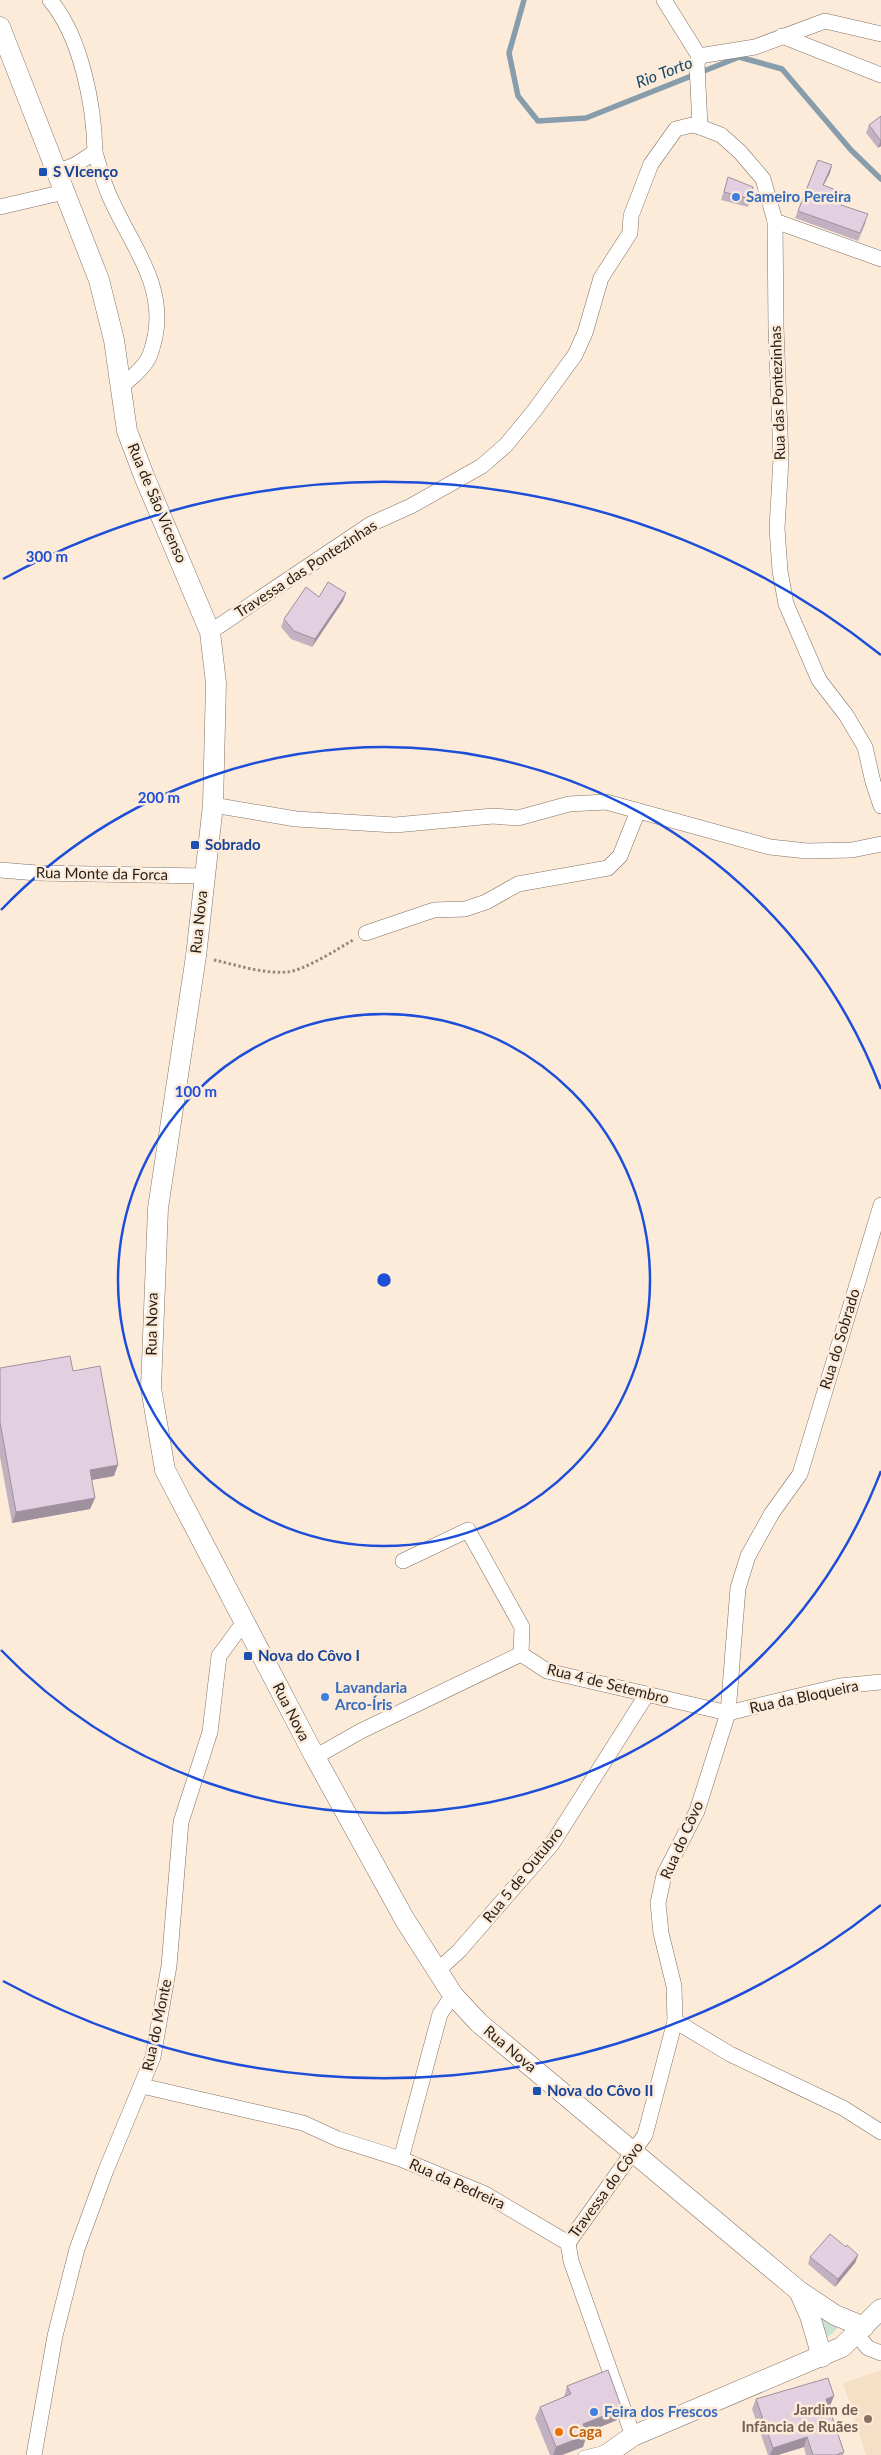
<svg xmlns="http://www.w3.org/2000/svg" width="881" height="2455" viewBox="0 0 881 2455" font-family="Lato,sans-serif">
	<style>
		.built { fill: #f6dfc7 }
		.green { fill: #cae3d3 }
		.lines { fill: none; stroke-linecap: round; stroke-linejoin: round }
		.stream { stroke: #889dac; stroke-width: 5.5 }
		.lane-casing { stroke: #827263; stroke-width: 9 }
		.street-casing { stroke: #827263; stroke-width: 16 }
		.secondary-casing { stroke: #827263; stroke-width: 21 }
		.path { stroke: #95897c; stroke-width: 3; stroke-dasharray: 2.5 2.5; stroke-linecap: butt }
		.lane { stroke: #fff; stroke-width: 8 }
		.street { stroke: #fff; stroke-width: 15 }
		.secondary { stroke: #fff; stroke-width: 20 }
		.wall { fill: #c2b2c1 }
		.shaded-wall { fill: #9e919d }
		.building { fill: #e2cfe0; stroke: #9e919d }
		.ring { fill: none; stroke: #1d4ed8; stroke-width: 2.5 }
		.transit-dot { fill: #1a4fb4; stroke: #fdebda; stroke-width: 2 }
		.shop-dot { fill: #3f7fe0; stroke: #fdebda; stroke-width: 2 }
		.education-dot { fill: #8d6e63; stroke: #fdebda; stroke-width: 2 }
		.food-dot { fill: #e8710a; stroke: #fdebda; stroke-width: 2 }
		.labels { text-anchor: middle; stroke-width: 5; stroke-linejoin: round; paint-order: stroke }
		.transit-label { font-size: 15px; font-weight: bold; fill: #164399; stroke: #fdebda; text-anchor: start }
		.shop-label { font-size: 15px; font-weight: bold; fill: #366cbe; stroke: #fdebda; text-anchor: start }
		.street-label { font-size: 15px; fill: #251f18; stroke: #fdebda }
		.education-label { font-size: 15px; font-weight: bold; fill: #785e54; stroke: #fdebda; text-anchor: end }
		.food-label { font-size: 15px; font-weight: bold; fill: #c56008; stroke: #fdebda; text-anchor: start }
		.water-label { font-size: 16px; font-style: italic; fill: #0f4666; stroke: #fdebda }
		.centre { fill: #1d4ed8; stroke: #fdebda; stroke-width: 2.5 }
		.ring-label { font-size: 15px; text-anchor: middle; font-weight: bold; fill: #1d4ed8; stroke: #fdebda; stroke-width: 5; stroke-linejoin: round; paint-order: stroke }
	</style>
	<rect width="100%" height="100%" fill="#fdebda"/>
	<!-- built -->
	<polygon class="built" points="881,2370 881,2455 866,2455 843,2383"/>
	<!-- green -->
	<polygon class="green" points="817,2313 838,2327 832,2334 824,2338"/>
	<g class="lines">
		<!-- stream -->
		<polyline class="stream" points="524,0 509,53 518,96 538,121 586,118 739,57 782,69 851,150 881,179"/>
		<defs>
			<polyline id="lane" points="583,2455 607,2449"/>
			<g id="street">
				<path d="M50 0C81 37 94 104 95 152L75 165 57 172"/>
				<polyline points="664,0 699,56 697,65 700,127 721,135 740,152 763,179 775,221 776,328 781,459 777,528 780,571 786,604 819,680 846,715 865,747 873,782 881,806"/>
				<polyline points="782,36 881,75"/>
				<polyline points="699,56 755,47 825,21 881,34"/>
				<path d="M95 152C99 166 103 181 109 195 129 242 166 283 155 337 153 344 152 352 148 359 142 370 131 378 122 386"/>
				<polyline points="0,207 64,192"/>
				<polyline points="775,221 881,259"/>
				<polyline points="210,632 371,524 411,506 482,466 506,445 534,411 575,355 585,333 601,278 630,233 631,216 651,164 676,129 692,125 700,127"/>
				<polyline points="213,805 296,819 395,825 493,816 518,818 569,804 606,802 770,847 807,851 852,850 881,844"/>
				<polyline points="0,870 37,873 204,876"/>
				<polyline points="366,933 434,910 465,909 486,902 518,884 608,868 620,856 638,811"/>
				<polyline points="881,1205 800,1474 772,1513 748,1556 738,1588 728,1713 697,1811 664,1875 658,1903 661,1933 674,1986 675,2021 730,2054 843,2108 881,2132"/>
				<polyline points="403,1561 468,1530 522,1627 521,1654"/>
				<polyline points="521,1654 547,1671 728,1713 840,1686 881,1682"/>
				<polyline points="315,1757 361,1731 521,1654"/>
				<polyline points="437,1971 459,1951 552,1844 647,1694"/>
				<polyline points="142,2086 303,2123 338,2139 401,2159 485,2194 568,2243 571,2261 633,2436"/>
				<polyline points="401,2159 440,2014 453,1995"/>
				<polyline points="568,2243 645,2135 675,2021"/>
				<polyline points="857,2335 868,2348 881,2353"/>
				<polyline points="34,2455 55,2336 77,2249 106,2170 153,2057 169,1966 181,1822 210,1732 219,1656 244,1622"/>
			</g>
			<g id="secondary">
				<polyline points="0,27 99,280 114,340 127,431 144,476 210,632 216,683 213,805 196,956 158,1208 151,1388 165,1470 315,1757 405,1920 453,1995 479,2023 799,2291 835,2315 864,2327"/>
				<polyline points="799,2291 810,2316 822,2357"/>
				<polyline points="606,2455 633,2436 842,2347 881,2309"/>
			</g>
		</defs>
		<!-- lane casing -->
		<use href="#lane" class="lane-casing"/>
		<!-- street casing -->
		<use href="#street" class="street-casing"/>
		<!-- secondary casing -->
		<use href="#secondary" class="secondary-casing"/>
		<!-- path -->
		<path class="path" d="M214 960C237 965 263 974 287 972 303 971 338 949 353 940"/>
		<!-- lane -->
		<use href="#lane" class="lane"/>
		<!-- street -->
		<use href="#street" class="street"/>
		<!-- secondary -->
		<use href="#secondary" class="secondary"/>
	</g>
	<!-- wall -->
	<g class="wall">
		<polygon points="881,116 881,146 878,148 866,133 869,125"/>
		<polygon points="818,160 830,173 823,185 841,206 866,222 858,241 795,218"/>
		<polygon points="728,177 750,199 748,207 721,200"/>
		<polygon points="346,593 343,601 312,647 291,639 281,627 284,619 319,597"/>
		<polygon points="0,1368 73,1371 114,1476 92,1480 95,1498 90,1509 12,1523 0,1457"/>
		<polygon points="846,2247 858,2255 855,2263 835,2287 808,2264 810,2257"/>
		<polygon points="567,2386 617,2420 586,2433 583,2447 562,2455 550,2455 535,2418 540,2407 564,2397"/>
		<polygon points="756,2399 830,2406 829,2406 844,2452 843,2455 806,2455 804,2447 778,2455 768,2455 752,2409"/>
	</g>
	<!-- shaded-wall -->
	<g class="shaded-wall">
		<polygon points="881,140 881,146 878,148"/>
		<polygon points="832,165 830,173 820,192 823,185"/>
		<polygon points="346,593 343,601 312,647 315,639"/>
		<polygon points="118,1465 114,1476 85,1481 90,1470"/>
		<polygon points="95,1498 90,1509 12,1523 16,1512"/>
		<polygon points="858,2255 855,2263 835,2287 838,2279"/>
		<polygon points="834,2396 830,2406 823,2409 826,2399"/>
		<polygon points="622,2409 617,2420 578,2436 583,2424"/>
		<polygon points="587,2435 583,2447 562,2455 553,2455 556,2447"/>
		<polygon points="807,2437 804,2447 778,2455 770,2455 773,2448"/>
	</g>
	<!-- building -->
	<g class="building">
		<polygon points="881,116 881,141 869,125"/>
		<polygon points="818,160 832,165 823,185 846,194 841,205 868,214 860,233 798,211"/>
		<polygon points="728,177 753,187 750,199 724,192"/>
		<polygon points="328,582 346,593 315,639 294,631 284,619 306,587 319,597"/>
		<polygon points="70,1356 73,1371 100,1366 118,1465 90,1470 95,1498 16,1512 0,1422 0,1368"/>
		<polygon points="830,2234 846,2247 847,2245 858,2255 838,2279 810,2257"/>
		<polygon points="608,2370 622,2409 583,2424 587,2435 556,2447 540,2407 571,2394 567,2386"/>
		<polygon points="828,2378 834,2396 826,2399 844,2452 836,2455 813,2455 807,2437 773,2448 756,2399"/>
	</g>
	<!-- distance rings -->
	<g class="ring">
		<circle cx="384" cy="1280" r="266"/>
		<path d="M881 1471A532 532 0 0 1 1 1650M1 910A532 532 0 0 1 881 1089"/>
		<path d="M881 1905A798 798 0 0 1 3 1981M3 579A798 798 0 0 1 881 655"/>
	</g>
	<!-- markers -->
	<g class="transit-dot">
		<rect x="38" y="167" width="10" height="10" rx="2.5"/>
		<rect x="190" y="840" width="10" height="10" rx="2.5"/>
		<rect x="243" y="1651" width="10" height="10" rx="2.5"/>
		<rect x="532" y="2086" width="10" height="10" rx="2.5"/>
	</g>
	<g class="shop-dot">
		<circle cx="736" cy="197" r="5"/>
		<circle cx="325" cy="1697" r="5"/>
		<circle cx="594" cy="2412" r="5"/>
	</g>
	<circle class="education-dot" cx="868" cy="2419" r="5"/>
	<circle class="food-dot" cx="559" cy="2432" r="5"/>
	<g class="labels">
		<!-- transit labels -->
		<g class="transit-label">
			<text x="53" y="177">S VIcenço</text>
			<text x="205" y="850">Sobrado</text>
			<text x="258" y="1661">Nova do Côvo I</text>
			<text x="547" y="2096">Nova do Côvo II</text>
		</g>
		<!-- shop labels -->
		<g class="shop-label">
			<text x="746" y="202">Sameiro Pereira</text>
			<text x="335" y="1693">Lavandaria<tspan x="335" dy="17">Arco-Íris</tspan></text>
			<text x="604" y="2417">Feira dos Frescos</text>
		</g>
		<!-- street labels -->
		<g class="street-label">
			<text transform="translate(778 393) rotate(-92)" y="5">Rua das Pontezinhas</text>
			<text transform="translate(157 503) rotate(67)" y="5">Rua de São Vicenso</text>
			<text transform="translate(306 569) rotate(-33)" y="5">Travessa das Pontezinhas</text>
			<text transform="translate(102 874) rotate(1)" y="5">Rua Monte da Forca</text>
			<text transform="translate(199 922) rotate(-84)" y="5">Rua Nova</text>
			<text transform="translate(152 1324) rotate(-89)" y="5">Rua Nova</text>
			<text transform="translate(840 1339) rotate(-73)" y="5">Rua do Sobrado</text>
			<text transform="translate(608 1684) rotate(14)" y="5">Rua 4 de Setembro</text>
			<text transform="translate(804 1697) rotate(-12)" y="5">Rua da Bloqueira</text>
			<text transform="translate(291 1712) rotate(63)" y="5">Rua Nova</text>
			<text transform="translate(682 1840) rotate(-66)" y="5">Rua do Côvo</text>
			<text transform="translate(523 1875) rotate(-51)" y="5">Rua 5 de Outubro</text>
			<text transform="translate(157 2025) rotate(-78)" y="5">Rua do Monte</text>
			<text transform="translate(510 2049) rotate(40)" y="5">Rua Nova</text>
			<text transform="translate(457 2184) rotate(24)" y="5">Rua da Pedreira</text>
			<text transform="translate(606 2190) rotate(-54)" y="5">Travessa do Côvo</text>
		</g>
		<!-- education labels -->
		<g class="education-label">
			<text x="858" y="2415">Jardim de<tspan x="858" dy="17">Infância de Ruães</tspan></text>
		</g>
		<!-- food labels -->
		<g class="food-label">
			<text x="569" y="2437">Caga</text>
		</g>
		<!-- water labels -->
		<g class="water-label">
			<text transform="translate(664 72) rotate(-21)" y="6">Rio Torto</text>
		</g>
	</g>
	<circle cx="384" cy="1280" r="8" class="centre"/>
	<g class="ring-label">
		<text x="47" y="562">300 m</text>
		<text x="159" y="803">200 m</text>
		<text x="196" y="1097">100 m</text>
	</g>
</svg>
